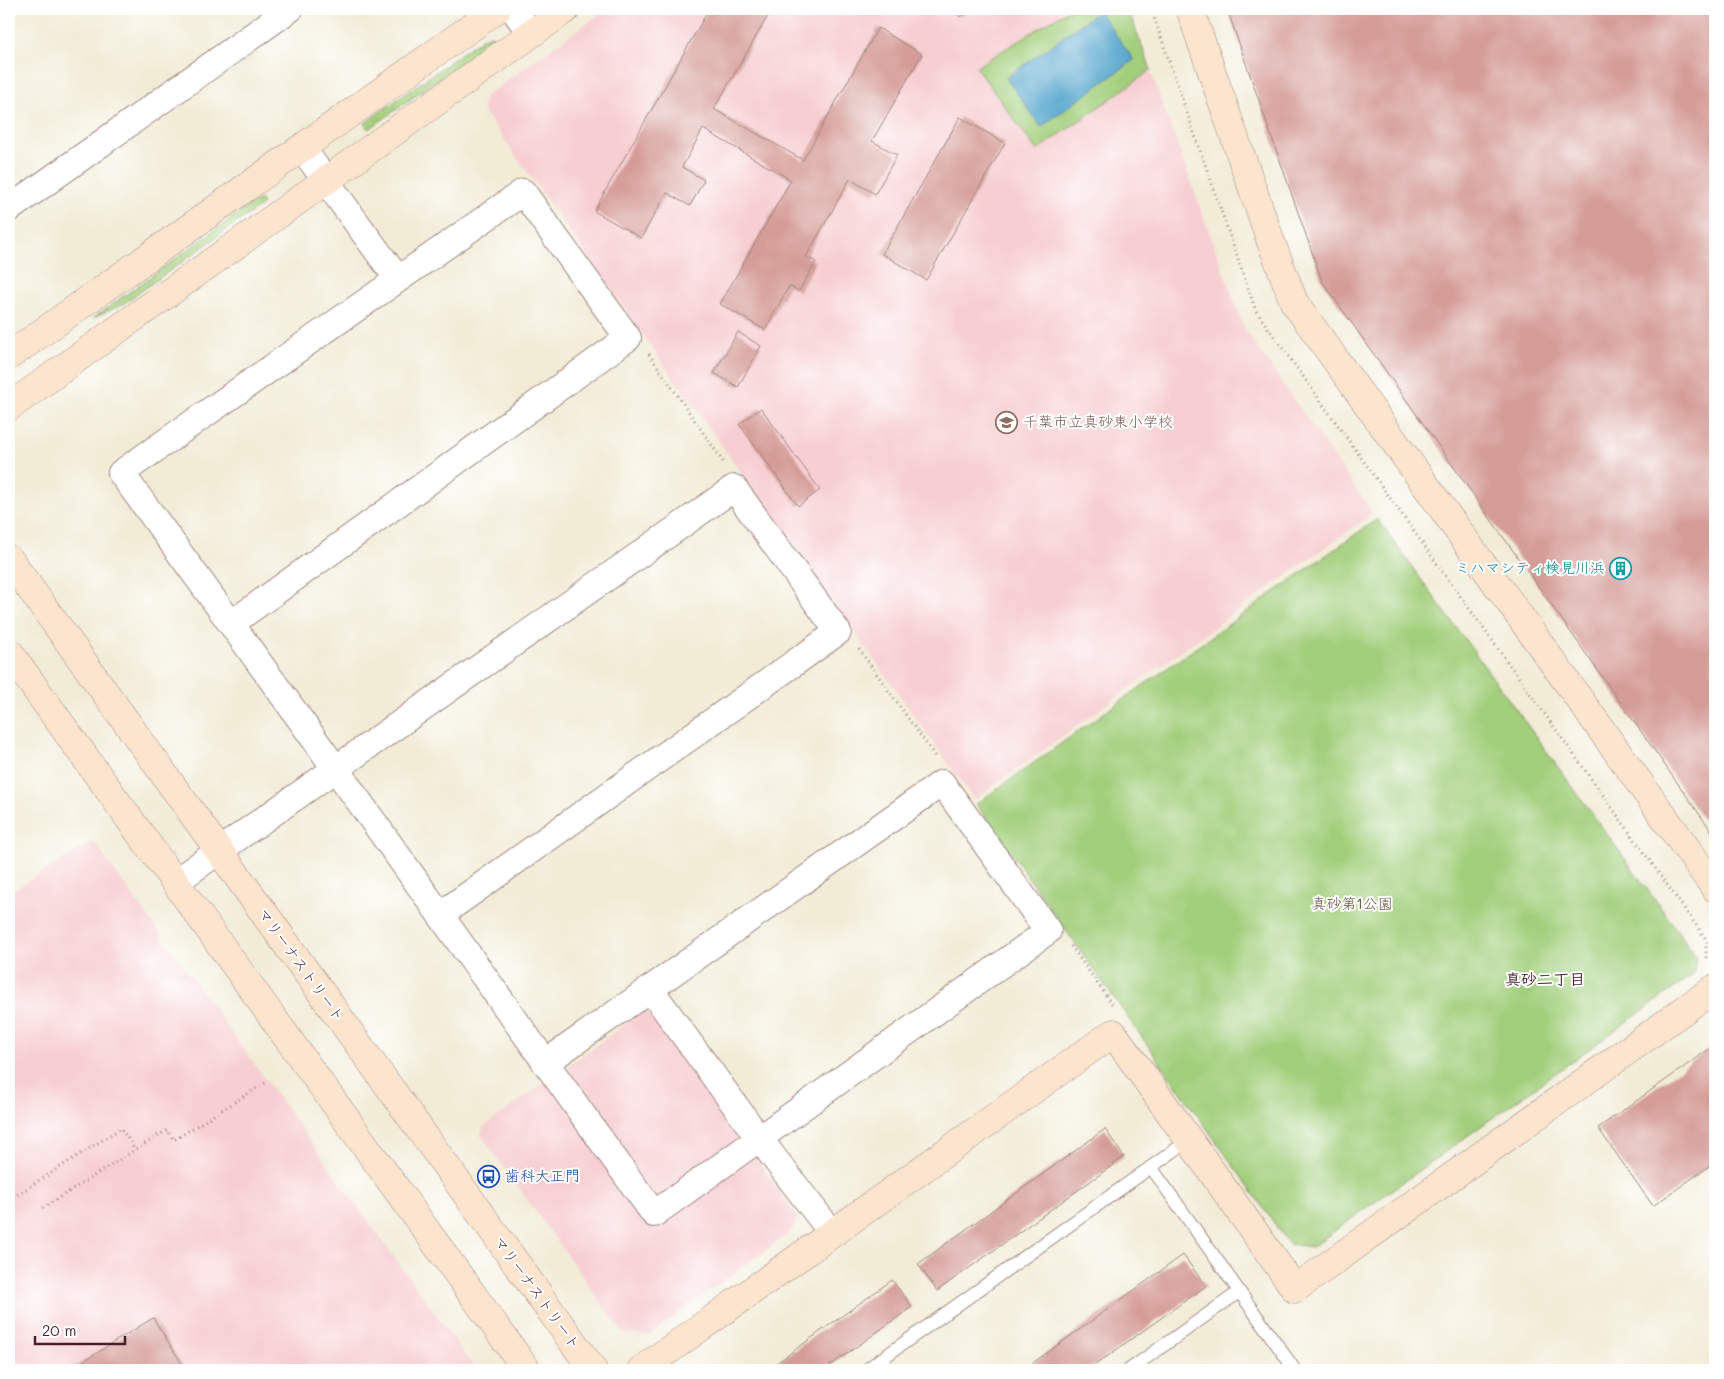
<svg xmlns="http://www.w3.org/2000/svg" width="1724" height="1379" viewBox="0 0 1724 1379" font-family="Mali,'Klee One',sans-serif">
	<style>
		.built { fill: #f7cfd2 }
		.green { fill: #a2cf7c; stroke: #767754 }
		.water { fill: #50a3cb; stroke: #4d617b }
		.building { fill: #d59d98 }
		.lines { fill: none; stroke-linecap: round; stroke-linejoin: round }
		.lane-casing { stroke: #9e8681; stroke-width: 14 }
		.street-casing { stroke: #9e8681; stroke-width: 28 }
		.secondary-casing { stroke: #9e8681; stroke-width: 29 }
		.path { stroke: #9e8681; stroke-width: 3; stroke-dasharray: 1 4; stroke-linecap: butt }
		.lane { stroke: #fff; stroke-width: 12 }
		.street { stroke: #fff; stroke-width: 26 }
		.secondary { stroke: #fce5cf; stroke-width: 28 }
		.labels { text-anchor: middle; stroke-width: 4; stroke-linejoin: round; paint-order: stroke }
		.education-label { font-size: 15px; fill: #785e54; stroke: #fff; text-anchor: start }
		.culture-label { font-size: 15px; fill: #0d838f; stroke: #fff; text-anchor: end }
		.park-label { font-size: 15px; fill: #645443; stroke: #fff }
		.street-label { font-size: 15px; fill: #4a1f2b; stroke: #fff }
		.transit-label { font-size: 15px; fill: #164399; stroke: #fff; text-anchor: start }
		.neighbourhood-label { font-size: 16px; font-weight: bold; fill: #4a1f2b; stroke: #fff }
	</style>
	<rect width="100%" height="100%" fill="#fff"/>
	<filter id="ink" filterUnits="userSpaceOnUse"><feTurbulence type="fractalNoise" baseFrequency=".02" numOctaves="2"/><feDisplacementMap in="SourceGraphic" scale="10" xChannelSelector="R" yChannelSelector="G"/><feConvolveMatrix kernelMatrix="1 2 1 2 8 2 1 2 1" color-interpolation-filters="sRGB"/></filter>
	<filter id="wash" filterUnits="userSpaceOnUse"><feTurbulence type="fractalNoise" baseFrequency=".0096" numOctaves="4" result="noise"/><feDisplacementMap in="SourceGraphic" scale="20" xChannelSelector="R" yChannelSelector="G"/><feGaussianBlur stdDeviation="1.12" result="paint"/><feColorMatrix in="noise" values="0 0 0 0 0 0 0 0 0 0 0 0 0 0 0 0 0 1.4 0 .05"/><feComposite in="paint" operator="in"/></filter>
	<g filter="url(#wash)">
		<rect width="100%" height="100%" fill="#f2ecd7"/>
		<!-- built -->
		<g class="built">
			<polygon points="607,9 1128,9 1245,330 1373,513 974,800 483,110 485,96"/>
			<polygon points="93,841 476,1370 9,1370 9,893"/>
			<polygon points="641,1013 654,1015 797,1216 792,1231 648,1336 623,1333 481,1135 483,1127"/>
		</g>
		<!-- green -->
		<g class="green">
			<polygon points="1070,9 1128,9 1151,70 1037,151 976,67"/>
			<polygon points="491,35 494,37 492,41 369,129 365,126 366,122 483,38"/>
			<polygon points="261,200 263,202 262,205 123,304 92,319 254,202"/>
			<polygon points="1377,519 1696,956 1694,974 1312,1247 1289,1244 976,804"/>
		</g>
		<!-- water -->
		<polygon class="water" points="1099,11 1134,60 1041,127 1006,78"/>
		<g id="blocks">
			<!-- building -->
			<g class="building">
				<polygon points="709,9 772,9 714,109 803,160 878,28 922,54 872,141 897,155 875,194 850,179 806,257 816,262 799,291 789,286 765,330 720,304 791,180 703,129 682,167 704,180 690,206 667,193 641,238 594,211"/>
				<polygon points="954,9 972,9 960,17"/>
				<polygon points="1227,9 1715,9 1715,836 1322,281"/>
				<polygon points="960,117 1005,143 926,280 882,254"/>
				<polygon points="738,332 761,346 738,387 714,373"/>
				<polygon points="761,408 820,490 798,506 739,424"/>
				<polygon points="1715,1045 1715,1162 1653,1206 1598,1128"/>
				<polygon points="1105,1129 1124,1157 937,1291 918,1264"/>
				<polygon points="1183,1255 1206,1286 1088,1370 1023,1370"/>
				<polygon points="892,1280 912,1307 824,1370 767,1370"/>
				<polygon points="153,1318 186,1370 69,1370"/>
			</g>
		</g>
	</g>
	<g filter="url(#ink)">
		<use href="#blocks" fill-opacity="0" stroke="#9e8681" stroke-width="1"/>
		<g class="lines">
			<defs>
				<g id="lane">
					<polyline points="1151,1167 1295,1370"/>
					<polyline points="866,1370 1189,1140"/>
					<polyline points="1129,1370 1239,1292"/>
				</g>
				<g id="street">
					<polyline points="513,9 531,34"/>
					<polyline points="302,148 397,278"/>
					<polyline points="9,209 290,9"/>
					<path d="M232 623 628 338 523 192 121 473C302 718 476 967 654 1214L1048 931 942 783 545 1063"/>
					<polyline points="175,882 734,488 838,632 440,915"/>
					<polyline points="651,990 758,1137 832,1233"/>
				</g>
				<g id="secondary">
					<polyline points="1190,9 1271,242 1294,302 1715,888"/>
					<polyline points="9,356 497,9"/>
					<polyline points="9,407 566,9"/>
					<polyline points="9,559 593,1370"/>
					<polyline points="9,652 527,1370"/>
					<polyline points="641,1370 1113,1033 1295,1289 1715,988"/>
				</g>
			</defs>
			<!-- lane casing -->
			<use href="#lane" class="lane-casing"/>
			<!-- street casing -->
			<use href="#street" class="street-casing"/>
			<!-- secondary casing -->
			<use href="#secondary" class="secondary-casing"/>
			<!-- path -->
			<g class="path">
				<polyline points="1151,9 1256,311 1706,939 1706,960"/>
				<polyline points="649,354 724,463"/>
				<polyline points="859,649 935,756"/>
				<polyline points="1071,946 1112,1004"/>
				<polyline points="9,1200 121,1128 135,1150"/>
				<polyline points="43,1208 167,1130 174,1140 265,1083"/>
			</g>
			<!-- lane -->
			<use href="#lane" class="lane"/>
			<!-- street -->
			<use href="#street" class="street"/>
			<!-- secondary -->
			<use href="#secondary" class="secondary"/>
		</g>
	</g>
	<!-- icons -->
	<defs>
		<symbol id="school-ring" viewBox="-11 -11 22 22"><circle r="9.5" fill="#fff" stroke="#8d6e63" stroke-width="1.5"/><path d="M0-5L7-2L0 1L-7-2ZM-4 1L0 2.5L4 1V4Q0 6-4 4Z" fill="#8d6e63"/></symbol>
		<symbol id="building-ring" viewBox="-11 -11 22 22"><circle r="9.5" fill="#fff" stroke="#0f9aa8" stroke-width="1.5"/><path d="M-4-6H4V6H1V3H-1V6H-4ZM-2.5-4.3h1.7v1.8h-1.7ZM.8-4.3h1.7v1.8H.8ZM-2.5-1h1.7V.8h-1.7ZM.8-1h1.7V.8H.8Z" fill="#0f9aa8"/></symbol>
		<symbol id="bus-ring" viewBox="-11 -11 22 22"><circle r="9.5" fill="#fff" stroke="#1a4fb4" stroke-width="1.5"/><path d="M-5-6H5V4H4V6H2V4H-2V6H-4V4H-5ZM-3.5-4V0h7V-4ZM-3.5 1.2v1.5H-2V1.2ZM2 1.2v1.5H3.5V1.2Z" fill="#1a4fb4"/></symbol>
	</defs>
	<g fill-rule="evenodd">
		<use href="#school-ring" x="994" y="410" width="25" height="25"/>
		<use href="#building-ring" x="1608" y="556" width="25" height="25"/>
		<use href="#bus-ring" x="476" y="1164" width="25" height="25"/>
	</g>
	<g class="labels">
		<!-- education labels -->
		<g class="education-label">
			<text x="1023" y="427">千葉市立真砂東小学校</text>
		</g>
		<!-- culture labels -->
		<g class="culture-label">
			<text x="1605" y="573">ミハマシティ検見川浜</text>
		</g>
		<!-- park labels -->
		<g class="park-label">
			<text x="1352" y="909">真砂第1公園</text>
		</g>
		<!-- street labels -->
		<g class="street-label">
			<text transform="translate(301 965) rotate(54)" y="5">マリーナストリート</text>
			<text transform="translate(537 1293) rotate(54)" y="5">マリーナストリート</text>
		</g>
		<!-- transit labels -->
		<g class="transit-label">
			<text x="505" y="1181">歯科大正門</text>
		</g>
		<!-- neighbourhood labels -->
		<g class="neighbourhood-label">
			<text x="1545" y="985">真砂二丁目</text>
		</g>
	</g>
	<!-- margin -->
	<rect width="1724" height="1379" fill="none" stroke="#fff" stroke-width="30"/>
	<!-- scale -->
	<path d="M35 1336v8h90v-8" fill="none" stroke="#4a1f2b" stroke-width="2.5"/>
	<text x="42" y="1336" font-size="15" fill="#4a1f2b" stroke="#ffffff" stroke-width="4" paint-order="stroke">20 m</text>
</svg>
